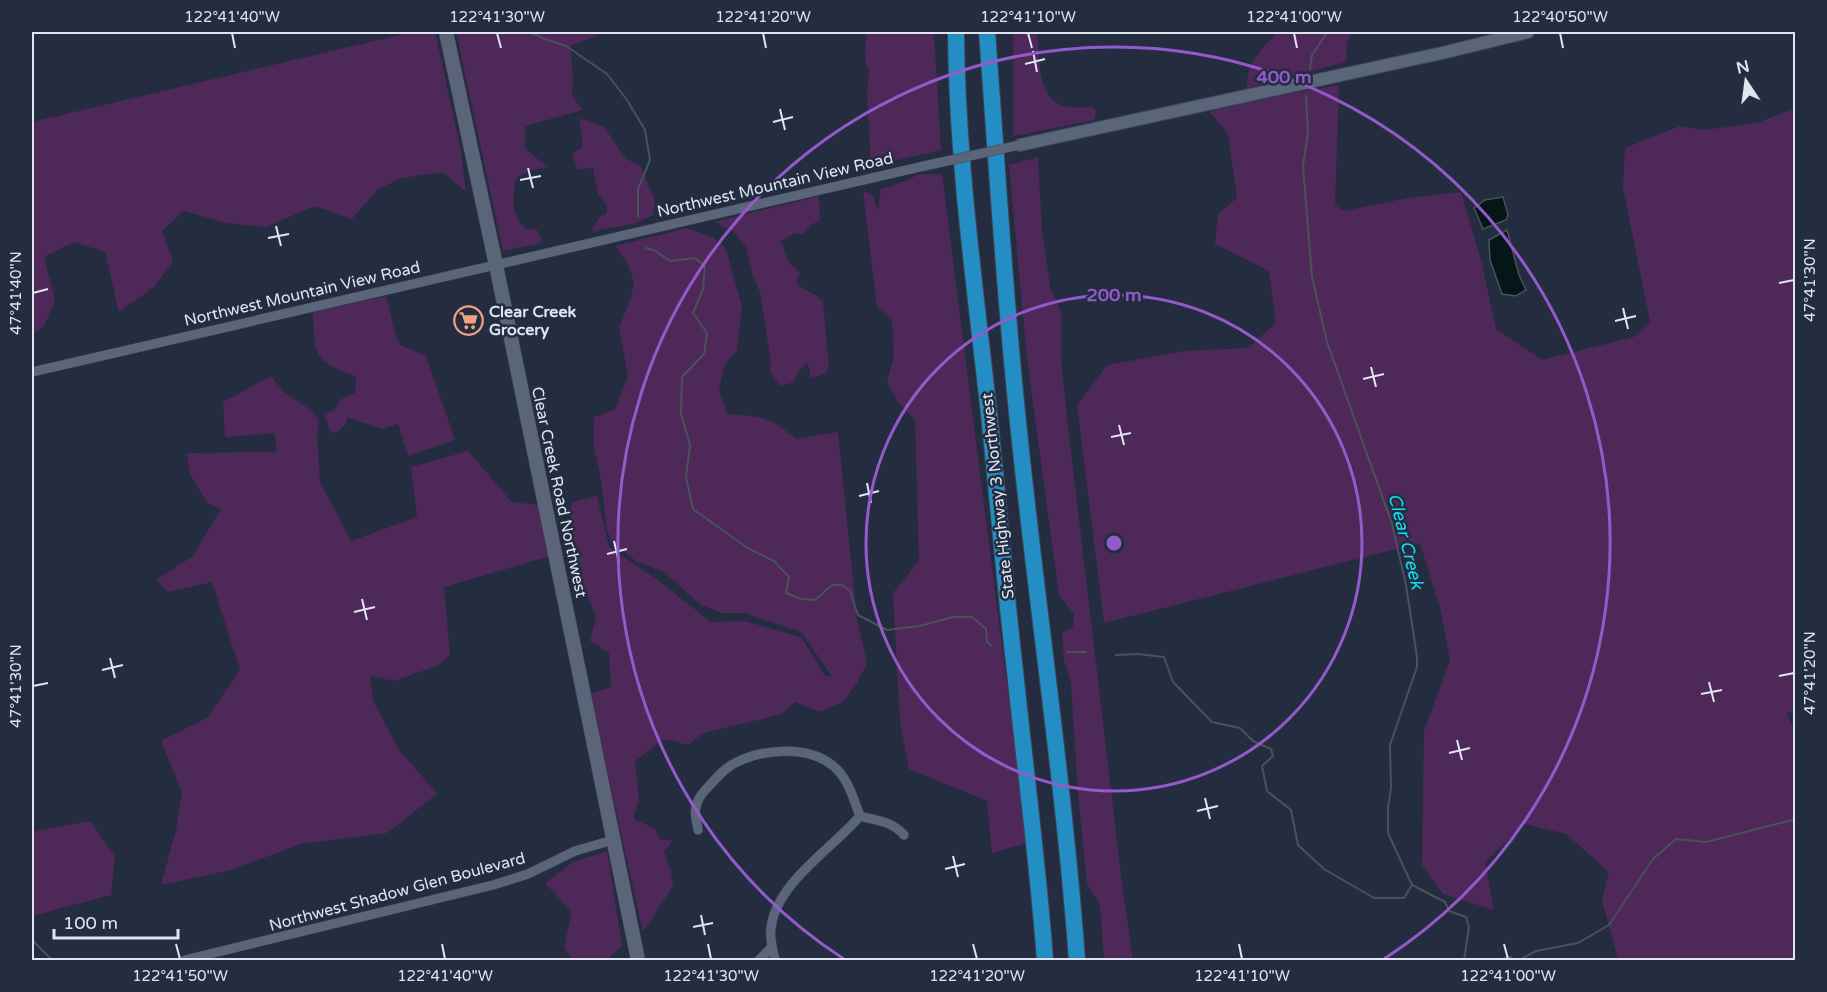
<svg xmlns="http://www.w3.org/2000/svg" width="1827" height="992" viewBox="0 0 1827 992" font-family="'Varela Round',sans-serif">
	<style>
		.green { fill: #4d2858 }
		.water { fill: #061517; stroke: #475358; stroke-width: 1.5 }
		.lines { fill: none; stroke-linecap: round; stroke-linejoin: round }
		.stream { stroke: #475358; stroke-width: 2 }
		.minor-casing { stroke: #3f4756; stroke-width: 10 }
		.tertiary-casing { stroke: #3f4756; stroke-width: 14 }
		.secondary-casing { stroke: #3f4756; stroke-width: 15 }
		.motorway-casing { stroke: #3f4756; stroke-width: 18 }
		.minor { stroke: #5b657a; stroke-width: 9 }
		.tertiary { stroke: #5b657a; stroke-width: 12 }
		.secondary { stroke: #5b657a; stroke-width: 14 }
		.motorway { stroke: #248ec4; stroke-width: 16 }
		.minor-bridge-casing { stroke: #3f4756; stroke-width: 10; stroke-linecap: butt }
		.minor-bridge { stroke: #5b657a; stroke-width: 9 }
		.ticks { fill: none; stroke: #dee4f0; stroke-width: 2 }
		.ring { fill: none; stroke: #945acb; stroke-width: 3 }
		.labels { text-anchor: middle; stroke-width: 5; stroke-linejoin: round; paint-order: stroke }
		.street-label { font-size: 16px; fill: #dee4f0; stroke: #242d40 }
		.poi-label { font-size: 16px; font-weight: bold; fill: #dee4f0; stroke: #242d40; text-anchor: start }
		.water-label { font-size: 18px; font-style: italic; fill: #14dcf6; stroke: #242d40 }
		.centre { fill: #945acb; stroke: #242d40; stroke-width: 3 }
		.ring-label { font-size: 18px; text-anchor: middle; font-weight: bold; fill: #945acb; stroke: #242d40; stroke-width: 5; stroke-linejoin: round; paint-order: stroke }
		.neatline { fill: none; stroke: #dee4f0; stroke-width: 2 }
		.ticks-label { font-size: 15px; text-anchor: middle; fill: #dee4f0 }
	</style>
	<rect width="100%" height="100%" fill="#242d40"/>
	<!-- green -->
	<g class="green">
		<polygon points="412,32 435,32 461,151 466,192 443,172 402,178 378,189 352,219 315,206 266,227 227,223 184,211 162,231 173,261 154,287 119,312 105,252 74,242 44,257 55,300 44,326 32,335 32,122"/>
		<path d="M456 32H598L597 36 571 45C570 62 576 78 571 95L583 110 525 126V148L547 167 529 171 516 178C512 199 511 214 526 229L537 230 541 236V243L503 251Z"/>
		<polygon points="866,32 934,32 941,150 871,166 867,92 869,73 865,59"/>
		<path d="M1013 32H1037C1040 54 1036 99 1064 106 1072 108 1084 107 1092 107L1096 111 1094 120 1013 136Z"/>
		<path d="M1278 32H1352L1347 43 1346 62 1247 88C1245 65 1263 46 1278 32Z"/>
		<polygon points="1339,85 1335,205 1344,211 1408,198 1461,192 1482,264 1496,329 1542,360 1634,337 1650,321 1623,188 1625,148 1680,126 1704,130 1757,123 1795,108 1796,711 1787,713 1796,735 1795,960 1618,960 1602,900 1609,872 1566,834 1525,824 1485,862 1494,910 1443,894 1422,865 1424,731 1450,660 1440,608 1420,543 1104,623 1077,405 1107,365 1185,351 1248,348 1276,323 1269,271 1215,244 1218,214 1237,198 1228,134 1209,111 1293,93"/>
		<polygon points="579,118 604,127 626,159 640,165 655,201 653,215 633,224 602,229 593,233 592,228 601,216 607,213 607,206 598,194 593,168 577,169 572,153 583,147"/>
		<polygon points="1038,157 1042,231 1050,286 1061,313 1061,360 1068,427 1122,883 1133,960 1104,960 1100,904 1087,884 1078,794 1071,683 1064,660 1062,633 1073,627 1074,614 1059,595 1027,359 1009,165"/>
		<polygon points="920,174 942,174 1027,843 992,853 987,801 909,769 900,722 893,593 919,561 915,421 897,400 887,382 894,355 892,319 877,307 863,191 872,195 878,210 881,189 898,184"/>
		<path d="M819 196 820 220 811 225 804 234 795 233 781 241 790 264 800 272 796 283C805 292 816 292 823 302L829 367 825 374 811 378 808 363 799 371 794 382 780 386 770 372 771 362 760 292 753 276 746 247 734 232 715 222Z"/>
		<path d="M687 228 714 238 726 249 742 306 737 350 725 364 719 389 727 414C759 416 771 417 796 439L838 432 857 619 867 663 857 683 843 702 820 712 795 702 779 715 703 733 688 745 667 739 659 742 635 761 639 800 633 819 654 828 661 840H673L664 852 671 871 673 886 643 932 590 694 611 687 609 653 590 641 596 617 571 555C578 538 567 522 572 502L597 496 609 547 655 578 711 622 744 621 801 637 825 676H832L801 632 744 613H722L701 605 664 572 637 562 625 552H616L607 530 601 480 594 447V417L615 410 628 376 619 328 630 300 634 282 628 264 615 246Z"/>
		<path d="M386 296 395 333 400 345 426 356 455 440 408 456 398 424 382 429 347 417 346 424 336 433 330 432 324 413 334 411 340 400 355 393 356 376C312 362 315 353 313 312Z"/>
		<polygon points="271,376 284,392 305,406 319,419 317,437 320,482 351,541 417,517 411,467 468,451 512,502 538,505 550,556 444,587 450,655 439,665 394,681 370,676 373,700 397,747 437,794 387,833 301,844 231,870 161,885 176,830 182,792 161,741 207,718 240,670 212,582 168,592 156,580 193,556 221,509 207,503 190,474 187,453 276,452 275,433 225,437 223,402"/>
		<polygon points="90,821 115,856 111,895 32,916 32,832"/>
		<polygon points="607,851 622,946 606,960 573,960 564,948 572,912 545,883 573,862"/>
	</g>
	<!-- water -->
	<g class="water">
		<polygon points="1503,197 1508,215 1506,220 1483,229 1474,208 1485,200"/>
		<polygon points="1507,230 1519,275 1526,290 1516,296 1502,294 1490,260 1489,240"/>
	</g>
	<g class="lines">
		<!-- stream -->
		<g class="stream">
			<polyline points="530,32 545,39 566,46 607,74 627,100 645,130 650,160 638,189 638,217"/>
			<polyline points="1310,69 1312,55 1327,32"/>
			<polyline points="1306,96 1308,132 1303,166 1312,277 1327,342 1392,524 1406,585 1417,657 1417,667 1390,745 1391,788 1388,807 1388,833 1412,885 1445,902 1449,911 1466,917 1469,927 1464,960"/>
			<polyline points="646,248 654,250 670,261 695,258 705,266 703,289 693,313 707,333 704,354 682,377 681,414 690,445 686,478 693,509 749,549 774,561 789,577 786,593 801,599 815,600 832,585 842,585 850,591 858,615 887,630 920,626 953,617 972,617 986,629 987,642 992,646"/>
			<polyline points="1067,652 1086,652"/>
			<polyline points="1116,655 1138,654 1164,657 1173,682 1212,722 1240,728 1253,741 1271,749 1273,756 1262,766 1267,791 1291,810 1298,845 1324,869 1374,898 1404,898 1412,885"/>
			<polyline points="32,940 52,960"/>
			<polyline points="1523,958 1536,951 1578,943 1609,925 1653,859 1676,839 1706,842 1796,819"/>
			<polyline points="1496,960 1511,957"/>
		</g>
		<defs>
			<g id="minor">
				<polyline points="32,372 924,166"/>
				<path d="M860 816C877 821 892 821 904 835"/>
				<path d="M698 830C697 822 694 814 696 807 698 797 704 791 711 784 718 776 725 768 735 763 762 749 807 745 832 765 848 777 853 798 860 816"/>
				<polyline points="185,960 493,885 528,874 575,851 613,840"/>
				<polyline points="759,960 772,947"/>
				<path d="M775 960C773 950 769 938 771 928 776 883 832 849 860 816"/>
			</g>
			<polyline id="tertiary" points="1020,145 1442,53 1528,32"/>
			<polyline id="secondary" points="446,32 496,265 638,960"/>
			<g id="motorway">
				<path d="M956 32C957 160 975 287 989 414 998 500 1005 586 1015 671 1025 768 1038 864 1045 960"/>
				<path d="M987 32C996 151 1003 272 1015 392 1033 582 1063 770 1077 960"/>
			</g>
		</defs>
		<!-- minor casing -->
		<use href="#minor" class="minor-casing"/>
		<!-- tertiary casing -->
		<use href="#tertiary" class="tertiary-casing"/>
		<!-- secondary casing -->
		<use href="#secondary" class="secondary-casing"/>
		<!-- motorway casing -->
		<use href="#motorway" class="motorway-casing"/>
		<!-- minor -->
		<use href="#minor" class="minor"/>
		<!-- tertiary -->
		<use href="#tertiary" class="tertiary"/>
		<!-- secondary -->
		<use href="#secondary" class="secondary"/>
		<!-- motorway -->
		<use href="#motorway" class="motorway"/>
		<defs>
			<polyline id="minor-bridge" points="924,166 1020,145"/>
		</defs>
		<!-- minor-bridge casing -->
		<use href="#minor-bridge" class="minor-bridge-casing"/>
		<!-- minor-bridge -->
		<use href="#minor-bridge" class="minor-bridge"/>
	</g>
	<!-- ticks -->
	<path class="ticks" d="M232 33 235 48M497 33 501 48M763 33 766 48M1028 33 1032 48M1294 33 1297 48M1560 33 1563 48M1033 51 1037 72M1025 64 1045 59M780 109 785 130M773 122 793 117M528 168 533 188M520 180 541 176M276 226 281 246M268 238 289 234M1779 283 1794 280M33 293 48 289M1623 308 1628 329M1615 321 1636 316M1371 367 1376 387M1363 379 1384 374M1119 425 1124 445M1111 437 1131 433M867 483 871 503M859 496 879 491M614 541 619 562M607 554 627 549M362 599 367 620M354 612 375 607M110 658 115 678M102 670 123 665M1779 676 1794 673M1709 682 1714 702M33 686 48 683M1701 694 1722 690M1457 740 1462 760M1449 753 1470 748M1205 798 1210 819M1197 811 1218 806M953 856 958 877M945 869 965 864M701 915 705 935M693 927 713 923M176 944 180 959M442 944 445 959M708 944 711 959M973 944 977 959M1239 944 1242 959M1504 944 1508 959"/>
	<!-- distance rings -->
	<g class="ring">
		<circle cx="1114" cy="543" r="248"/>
		<path d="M844 959A496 496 0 1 1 1384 959"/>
	</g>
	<!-- icons -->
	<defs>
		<symbol id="supermarket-ring" viewBox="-11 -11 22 22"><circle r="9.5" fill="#242d40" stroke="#f3a082" stroke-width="1.5"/><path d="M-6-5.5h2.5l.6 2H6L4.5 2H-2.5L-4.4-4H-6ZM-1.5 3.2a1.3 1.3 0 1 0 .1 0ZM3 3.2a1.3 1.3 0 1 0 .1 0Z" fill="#f3a082"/></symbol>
	</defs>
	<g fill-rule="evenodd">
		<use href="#supermarket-ring" x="452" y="304" width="33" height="33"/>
	</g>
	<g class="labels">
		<!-- street labels -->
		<g class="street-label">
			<text transform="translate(775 184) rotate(-13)" y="6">Northwest Mountain View Road</text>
			<text transform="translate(302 293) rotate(-13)" y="6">Northwest Mountain View Road</text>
			<text transform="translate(560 492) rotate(78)" y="6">Clear Creek Road Northwest</text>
			<text transform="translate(997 496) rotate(-96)" y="6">State Highway 3 Northwest</text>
			<text transform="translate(397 891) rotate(-15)" y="6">Northwest Shadow Glen Boulevard</text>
		</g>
		<!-- poi labels -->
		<g class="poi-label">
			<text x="489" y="317">Clear Creek<tspan x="489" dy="18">Grocery</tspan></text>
		</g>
		<!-- water labels -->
		<g class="water-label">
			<text transform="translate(1406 541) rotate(76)" y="6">Clear Creek</text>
		</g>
	</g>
	<circle cx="1114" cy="543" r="9" class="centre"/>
	<g class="ring-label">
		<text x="1284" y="83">400 m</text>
		<text x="1114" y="301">200 m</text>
	</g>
	<!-- border -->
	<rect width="1827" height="992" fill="none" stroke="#242d40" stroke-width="66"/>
	<!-- north arrow -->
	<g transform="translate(1746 81) rotate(347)" stroke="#242d40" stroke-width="4.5" paint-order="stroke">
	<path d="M0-4.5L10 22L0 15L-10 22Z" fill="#dee4f0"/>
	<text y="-9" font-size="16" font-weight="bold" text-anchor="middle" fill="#dee4f0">N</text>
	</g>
	<!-- scale -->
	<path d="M54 929v9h124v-9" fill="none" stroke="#dee4f0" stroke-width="3"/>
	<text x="63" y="929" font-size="18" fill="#dee4f0" stroke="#242d40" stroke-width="4.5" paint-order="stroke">100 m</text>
	<rect x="33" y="33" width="1761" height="926" class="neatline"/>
	<g class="ticks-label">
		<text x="232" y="22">122°41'40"W</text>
		<text x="497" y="22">122°41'30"W</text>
		<text x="763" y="22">122°41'20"W</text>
		<text x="1028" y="22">122°41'10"W</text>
		<text x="1294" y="22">122°41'00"W</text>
		<text x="1560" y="22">122°40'50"W</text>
		<text transform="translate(1810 280) rotate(-90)" y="5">47°41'30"N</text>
		<text transform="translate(16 293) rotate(-90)" y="5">47°41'40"N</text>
		<text transform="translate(1810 673) rotate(-90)" y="5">47°41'20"N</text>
		<text transform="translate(16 686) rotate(-90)" y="5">47°41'30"N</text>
		<text x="180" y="981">122°41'50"W</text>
		<text x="445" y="981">122°41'40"W</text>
		<text x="711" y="981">122°41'30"W</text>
		<text x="977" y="981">122°41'20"W</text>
		<text x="1242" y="981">122°41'10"W</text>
		<text x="1508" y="981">122°41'00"W</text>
	</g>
</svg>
